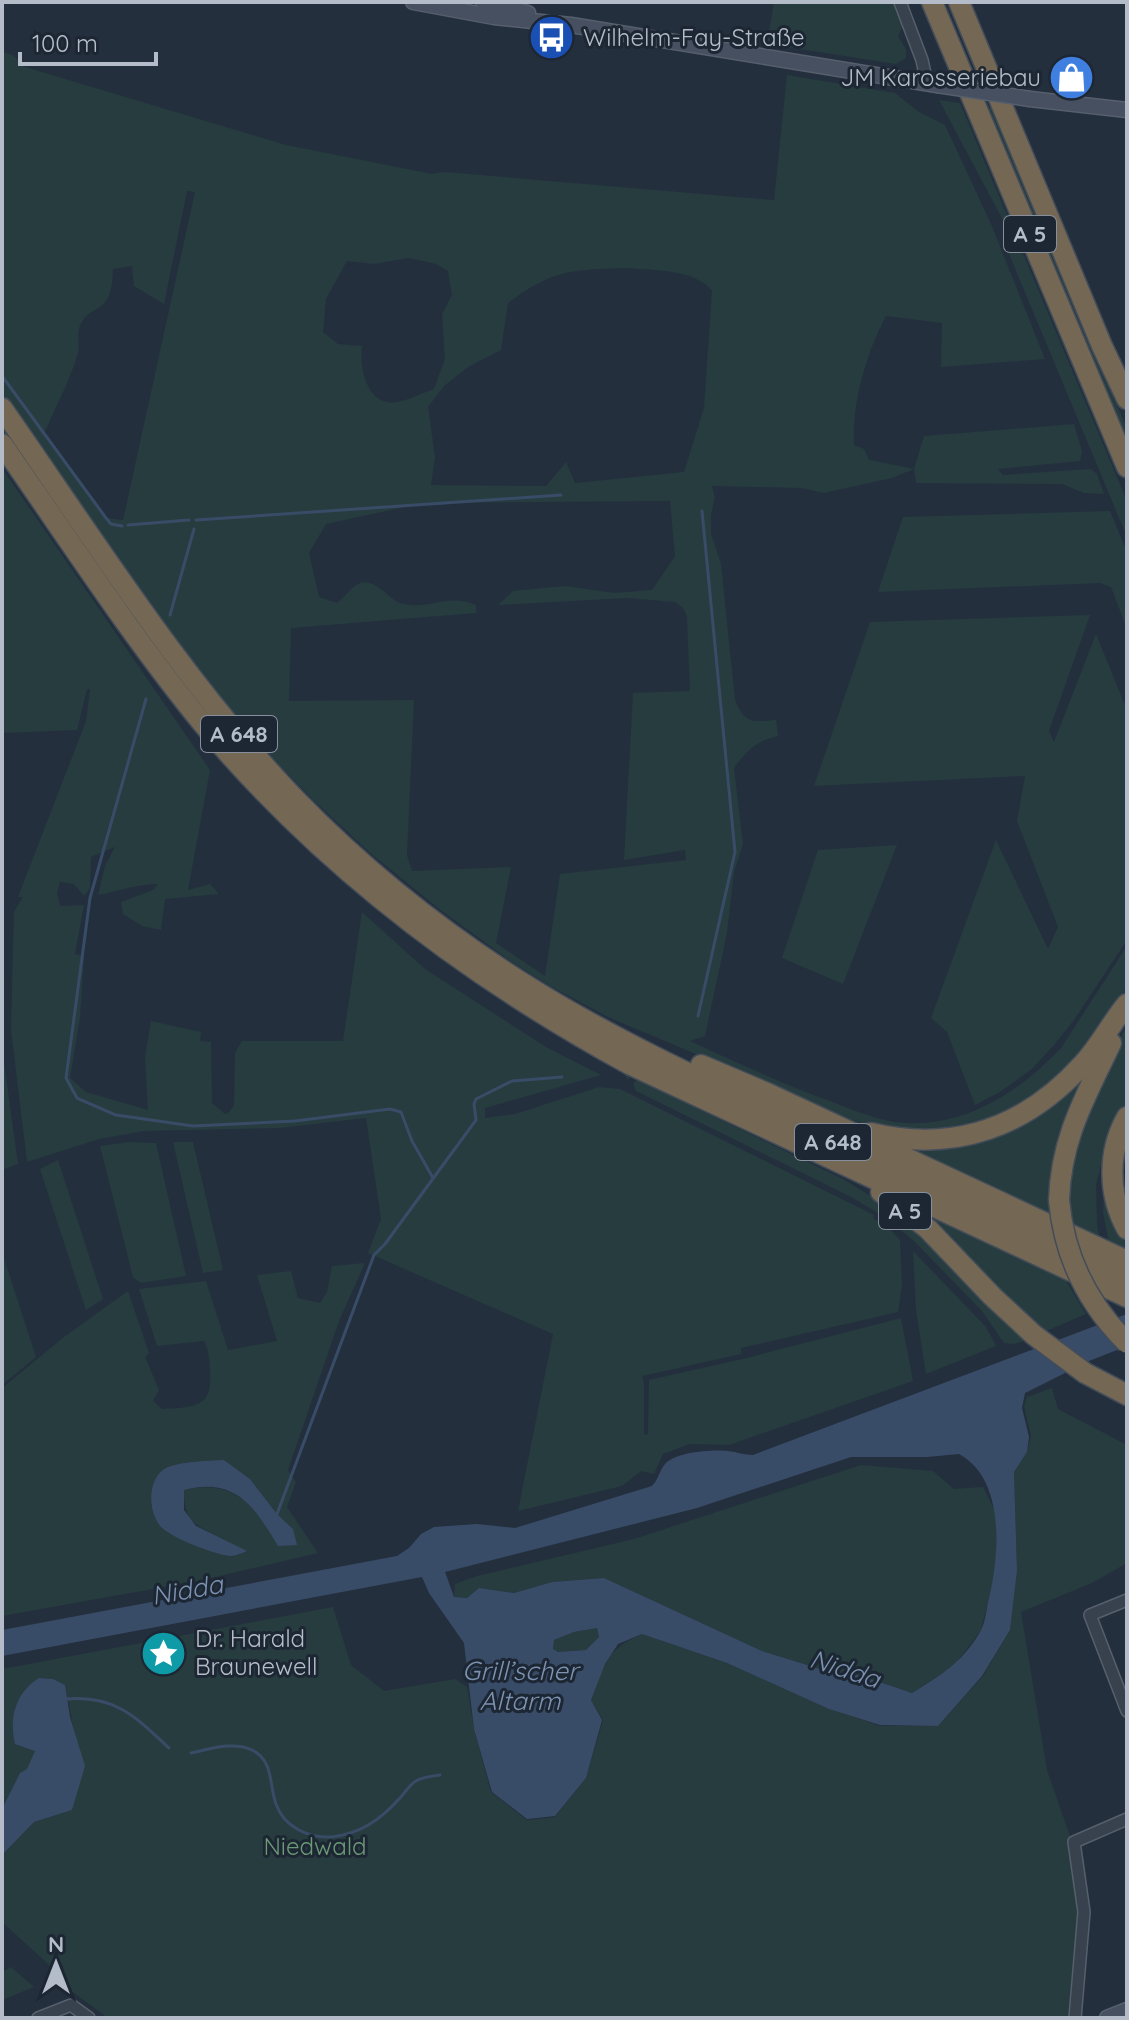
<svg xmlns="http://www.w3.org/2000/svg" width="1129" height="2020" viewBox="0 0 1129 2020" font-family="Quicksand,sans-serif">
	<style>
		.green { fill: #263c3f; fill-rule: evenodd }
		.water { fill: #394c67; fill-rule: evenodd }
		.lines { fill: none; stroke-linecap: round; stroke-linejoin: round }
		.stream { stroke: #394c67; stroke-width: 3 }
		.street-casing { stroke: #565f6c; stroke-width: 14 }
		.secondary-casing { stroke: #565f6c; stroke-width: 17 }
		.highway-casing { stroke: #434c59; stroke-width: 23 }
		.street { stroke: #38414e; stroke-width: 11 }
		.secondary { stroke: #465061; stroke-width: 14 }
		.highway { stroke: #746855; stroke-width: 20 }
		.secondary-bridge-casing { stroke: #565f6c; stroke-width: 17; stroke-linecap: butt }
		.highway-bridge-casing { stroke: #434c59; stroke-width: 23; stroke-linecap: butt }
		.secondary-bridge { stroke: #465061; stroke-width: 14 }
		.highway-bridge { stroke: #746855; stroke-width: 20 }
		.labels { text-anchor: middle; stroke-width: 6; stroke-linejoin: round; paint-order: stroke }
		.shield { fill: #1d2633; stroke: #878f9c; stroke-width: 2 }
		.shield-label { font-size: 22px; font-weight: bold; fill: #b4bcc9 }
		.poi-label { font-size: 24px; fill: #b4bcc9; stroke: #1d2633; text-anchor: start }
		.park-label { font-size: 24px; fill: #6b9a76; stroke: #1d2633 }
		.water-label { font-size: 26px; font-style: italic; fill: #7c92b1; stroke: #1d2633 }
	</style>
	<rect width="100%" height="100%" fill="#242f3e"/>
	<!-- green -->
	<g class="green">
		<polygon points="774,2 898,2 905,20 898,36 906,49 906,58 896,64 767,44"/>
		<path d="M3 52 13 55 25 67 286 145 432 174 444 172 774 200 787 75 895 93 919 112 945 125 991 224 1045 359 941 367 942 323 886 316C866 354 852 402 854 445L864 449 869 460 914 469 924 436 1074 424 1082 451 1080 461 998 469 1003 475 1091 469 1097 474 1104 494 1084 493 1062 484 916 483 914 469 892 478 824 493 801 488 712 486 715 498 711 514V534L721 564 735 700C745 724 753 722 776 720L778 736C756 741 747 750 734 768L743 844 734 872 727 933 705 1036 690 1041C736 1062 782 1084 830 1101 845 1107 861 1113 876 1118 948 1138 1014 1098 1061 1048L1127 946V987L1105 1023 1065 1072 1011 1113 950 1131 874 1127 850 1119 608 1017 550 986 509 960 439 909 369 852 314 801 255 740 194 667 2 393ZM187 191 195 192 123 520 105 518 44 434C55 408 70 381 78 353 80 345 77 336 79 329 89 299 112 321 113 269L132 266 134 286 164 304ZM409 258 436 264 448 271 452 295 442 314 445 359 434 389C422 393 409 400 397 402 367 407 359 368 362 346L338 344 323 332 326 299 347 261 374 264ZM627 268C656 271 690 268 712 290L704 408 684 472 575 483 566 462 546 486 431 485 435 457 428 407 444 386 468 367 501 350 508 303C554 269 571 270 627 268ZM670 501 675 556 652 590 614 593 565 586 513 591 498 605 627 598 675 602 683 608 687 616 690 691 633 693 624 860 685 850 686 860 560 874 545 976 496 943 511 867 412 871 407 855 414 700 289 701 291 628 476 613V605C446 593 432 610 403 604 389 601 377 578 360 583 352 586 344 598 337 603L319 597 309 553 326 524 423 503Z"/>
		<polygon points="939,100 960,103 1127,501 1127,537 1009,254 1006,226"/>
		<polygon points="988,107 993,108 1127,429 1127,441"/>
		<path d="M2 468 210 770 188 890 210 884 219 894 165 899 161 930 142 926 123 914 121 902 153 890 158 884C137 884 119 891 98 895L105 866 115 847 91 857 90 888 84 896 74 884 60 882 57 893 60 906 84 905 75 954 84 956 80 1017 70 1078 86 1092 148 1110 145 1057 151 1021 201 1032 200 1041 211 1042 212 1103 225 1114 228 1113 234 1106 235 1053 242 1041H343L362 912 425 969 546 1047 601 1075 485 1108V1118L515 1114 599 1087 620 1089 874 1215 873 1218 888 1227 900 1240 902 1285 898 1312 741 1348V1354L642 1376 644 1383V1435L648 1434 649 1380 747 1358 901 1318 913 1381 729 1445 690 1444 663 1454 654 1474 641 1471 622 1486 518 1511 553 1334 368 1253 381 1219 366 1118 279 1128 144 1131 99 1139 27 1162 11 1030 14 912 23 897H18L86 721 90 689H87L77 730 2 733Z"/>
		<polygon points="1110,511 1127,552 1127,629 1111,587 1100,583 878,592 903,517"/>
		<polygon points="1090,615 1049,731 1054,742 1096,634 1127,710 1127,940 1074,1020 1054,1045 1032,1069 1000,1092 975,1105 947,1032 931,1018 996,840 1048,949 1058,927 1017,821 1025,776 814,786 870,622"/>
		<path d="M282 821C339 877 399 928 464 974 517 1012 574 1044 631 1075L628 1080 623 1073C497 1003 383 923 280 822Z"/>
		<polygon points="897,845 843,984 782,958 818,850"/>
		<polygon points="1127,1025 1127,1111 1103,1158 1096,1184 1097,1225 1100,1239 1071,1226 1068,1163 1108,1063"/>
		<polygon points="2,1047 18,1164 2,1170"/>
		<polygon points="1097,1054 1051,1192 1050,1216 893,1142 967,1140"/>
		<polygon points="637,1079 843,1179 895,1211 1019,1332 1018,1334 1024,1341 1013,1344 1004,1343 982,1311 915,1242 888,1219 851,1197 636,1091 633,1084"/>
		<polygon points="129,1142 156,1143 186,1276 141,1283 133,1277 100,1146"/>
		<polygon points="173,1142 193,1142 223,1270 203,1273"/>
		<polygon points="58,1160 103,1299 86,1310 40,1169"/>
		<polygon points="1104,1182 1127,1239 1127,1252 1109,1243 1103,1212"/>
		<polygon points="902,1202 1065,1279 1086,1314 1044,1332"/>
		<polygon points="913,1251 986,1327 996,1346 926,1374 916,1310"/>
		<polygon points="2,1252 36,1357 2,1385"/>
		<path d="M365 1263 339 1321 288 1470 296 1482 287 1507 318 1553 203 1580 2 1616V1388L64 1337 128 1291 149 1353 145 1357 159 1390 153 1401 162 1409C191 1407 213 1409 210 1373 210 1361 209 1351 204 1341L157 1346 139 1289 206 1281 228 1350 277 1341 257 1275 291 1271 298 1298 320 1303 327 1292 332 1266ZM224 1460 250 1479 277 1514 293 1529 278 1545C254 1506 235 1478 184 1490 184 1524 196 1525 224 1539L152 1506Z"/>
		<path d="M1052 1388 1058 1409 1127 1445V1563L1092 1583 1021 1612 1047 1770 1072 1842 1082 1914 1069 2018H108L70 1990 47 1963 2 1922V1855L34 1822 72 1810 75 1736 65 1685 53 1679 39 1678 36 1750 27 1770 20 1773 2 1809V1669L333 1607 351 1665 384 1691 455 1679 467 1687 474 1729 491 1792 527 1820 555 1817 586 1778 603 1720 591 1700C605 1664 605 1650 642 1634L727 1663 830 1709 880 1726H938L983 1676 1010 1630 1017 1571 1014 1472 1027 1452 1031 1436 1024 1406 1027 1397Z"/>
		<polygon points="861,1465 933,1471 954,1489 983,1487 996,1513 996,1569 981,1630 954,1666 912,1693 863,1676 820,1669 762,1651 604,1578 552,1582 514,1593 479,1588 467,1598 454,1597 455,1584 477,1576 634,1539"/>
		<polygon points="597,1628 599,1637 586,1650 558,1652 553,1649 554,1640 574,1632"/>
		<polygon points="11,1967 34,1987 2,2000 2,1972"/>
	</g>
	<!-- water -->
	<g class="water">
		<path d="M1127 1314V1346L1089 1361 1025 1393 1022 1408 1029 1437 1027 1452 1014 1472 1017 1571 1010 1630 982 1676 938 1726 880 1725 829 1709 727 1663 642 1634 618 1644 605 1664 591 1700 602 1720 586 1778 555 1816 527 1819 492 1792 474 1729 464 1643 429 1593 422 1577 2 1656V1630L397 1556 409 1548 421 1534 434 1527 477 1524 515 1528 652 1486C659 1479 659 1471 665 1464 675 1452 713 1449 728 1451 737 1452 744 1455 753 1455ZM959 1454C1007 1480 999 1559 988 1602 986 1612 985 1624 980 1632 962 1663 941 1675 912 1693L862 1676 820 1669 762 1651 604 1578 552 1582 514 1593 479 1588 467 1598 454 1597 445 1572 697 1508 851 1457H927ZM597 1628 599 1637 586 1650 558 1652 553 1649 554 1640 574 1632Z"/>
		<path d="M224 1460 250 1479 277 1514 293 1529 297 1545 278 1546C254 1506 235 1477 184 1490V1510L196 1526 247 1551C242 1553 235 1556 230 1556 213 1554 172 1538 161 1527 147 1511 147 1476 168 1467 186 1461 206 1461 224 1460Z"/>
		<path d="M39 1678 53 1679 65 1685 70 1717 85 1766 72 1810 34 1822 2 1855V1809L20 1773 27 1769 35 1751 15 1744C9 1719 15 1693 39 1678Z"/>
	</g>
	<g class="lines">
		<!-- stream -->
		<g class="stream">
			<polyline points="2,376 106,518 111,524 122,526"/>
			<polyline points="196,520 561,495"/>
			<polyline points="128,525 189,520"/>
			<polyline points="170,615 194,529"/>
			<polyline points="146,699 90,898 66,1078 77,1098 116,1115 193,1126 295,1121 390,1109 401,1112 412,1141 433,1178"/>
			<polyline points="698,1016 735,852 702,511"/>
			<polyline points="277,1514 374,1255 385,1244 476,1120 474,1104 476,1099 512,1081 562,1077"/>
			<path d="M67 1699C115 1695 136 1717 169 1748"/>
			<path d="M191 1753C210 1749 234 1741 252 1750 274 1761 269 1785 276 1804 284 1827 308 1838 331 1837 360 1834 380 1820 399 1799 404 1794 410 1784 416 1781 422 1777 433 1776 440 1775"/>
		</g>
		<defs>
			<g id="street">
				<polyline points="900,2 922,60 927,83"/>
				<polyline points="1127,1600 1090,1615 1127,1711"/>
				<polyline points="38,2018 71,2005 89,2018"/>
				<polyline points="1075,2018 1084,1912 1074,1842 1127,1819"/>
			</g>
			<g id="secondary">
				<polyline points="413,2 494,17 571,25 937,85"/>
				<polyline points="483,2 528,13"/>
				<polyline points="1030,99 1127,110"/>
				<polyline points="1107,2018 1127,2010"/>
			</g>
			<g id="highway">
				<polyline points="932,2 1127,467"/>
				<polyline points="959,2 1102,346 1127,399"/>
				<path d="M2 408C95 541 183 682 296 800 368 874 453 941 542 995 631 1049 728 1092 822 1137 924 1184 1025 1232 1127 1280"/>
				<path d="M2 444C68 538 131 636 204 725 322 866 468 976 629 1064L1127 1297"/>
				<polyline points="701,1065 767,1093 1127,1261"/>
				<path d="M1127 1117C1107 1152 1108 1195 1127 1229"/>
				<path d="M871 1133C955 1153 1026 1127 1083 1064 1100 1046 1111 1023 1127 1004"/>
				<polyline points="881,1192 928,1229 992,1296 1034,1335 1085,1373 1127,1395"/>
				<path d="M1059 1200C1061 1138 1085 1098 1111 1043"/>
			</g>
		</defs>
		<!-- street casing -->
		<use href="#street" class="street-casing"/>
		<!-- secondary casing -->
		<use href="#secondary" class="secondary-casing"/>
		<!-- highway casing -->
		<use href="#highway" class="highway-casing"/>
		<!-- street -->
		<use href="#street" class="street"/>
		<!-- secondary -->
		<use href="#secondary" class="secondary"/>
		<!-- highway -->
		<use href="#highway" class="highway"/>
		<defs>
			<polyline id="secondary-bridge" points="937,85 1030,99"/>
			<path id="highway-bridge" d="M1059 1200C1064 1257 1087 1303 1127 1343"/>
		</defs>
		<!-- secondary-bridge casing -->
		<use href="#secondary-bridge" class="secondary-bridge-casing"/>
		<!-- highway-bridge casing -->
		<use href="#highway-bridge" class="highway-bridge-casing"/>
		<!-- secondary-bridge -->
		<use href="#secondary-bridge" class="secondary-bridge"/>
		<!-- highway-bridge -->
		<use href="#highway-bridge" class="highway-bridge"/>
	</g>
	<!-- icons -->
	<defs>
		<symbol id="bus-disc" viewBox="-11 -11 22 22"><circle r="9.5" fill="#1a4fb4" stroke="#1d2633"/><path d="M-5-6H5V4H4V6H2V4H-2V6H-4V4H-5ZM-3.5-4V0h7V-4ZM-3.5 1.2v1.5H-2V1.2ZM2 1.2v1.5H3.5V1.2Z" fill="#fff"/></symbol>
		<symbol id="shop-disc" viewBox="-11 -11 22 22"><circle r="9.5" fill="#3f7fe0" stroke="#1d2633"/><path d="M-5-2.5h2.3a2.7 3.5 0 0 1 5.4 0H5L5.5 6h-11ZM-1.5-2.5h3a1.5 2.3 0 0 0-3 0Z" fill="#fff"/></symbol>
		<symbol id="sight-disc" viewBox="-11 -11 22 22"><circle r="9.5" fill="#0f9aa8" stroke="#1d2633"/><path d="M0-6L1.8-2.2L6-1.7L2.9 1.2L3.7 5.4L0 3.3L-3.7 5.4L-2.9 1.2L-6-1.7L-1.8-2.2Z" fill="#fff"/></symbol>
	</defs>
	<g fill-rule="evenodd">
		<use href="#bus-disc" x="526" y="12" width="51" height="51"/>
		<use href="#shop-disc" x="1046" y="52" width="51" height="51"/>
		<use href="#sight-disc" x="138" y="1628" width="51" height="51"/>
	</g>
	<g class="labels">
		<!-- shield labels -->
		<g class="shield">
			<rect x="1004" y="216" width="52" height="36" rx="6"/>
			<rect x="201" y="716" width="76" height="36" rx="6"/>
			<rect x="795" y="1124" width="76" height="36" rx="6"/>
			<rect x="879" y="1193" width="52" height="36" rx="6"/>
		</g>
		<g class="shield-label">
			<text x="1030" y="242">A 5</text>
			<text x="239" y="742">A 648</text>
			<text x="833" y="1150">A 648</text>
			<text x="905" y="1219">A 5</text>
		</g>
		<!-- poi labels -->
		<g class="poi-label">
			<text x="583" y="46">Wilhelm-Fay-Straße</text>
			<text x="1041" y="86" text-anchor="end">JM Karosseriebau</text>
			<text x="195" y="1647">Dr. Harald<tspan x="195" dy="28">Braunewell</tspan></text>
		</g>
		<!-- park labels -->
		<g class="park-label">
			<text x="315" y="1855">Niedwald</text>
		</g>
		<!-- water labels -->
		<g class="water-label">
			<text transform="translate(187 1590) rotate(-10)" y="9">Nidda</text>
			<text transform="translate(845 1669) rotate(18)" y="9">Nidda</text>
			<text x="520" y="1680">Grill’scher<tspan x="520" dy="30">Altarm</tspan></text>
		</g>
	</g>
	<!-- border -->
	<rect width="1129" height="2020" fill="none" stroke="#b4bcc9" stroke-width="8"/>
	<!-- north arrow -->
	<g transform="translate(56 1964)" stroke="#1d2633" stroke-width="6" paint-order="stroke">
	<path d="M0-6L14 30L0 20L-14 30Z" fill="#b4bcc9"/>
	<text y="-12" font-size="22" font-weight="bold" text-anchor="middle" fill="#b4bcc9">N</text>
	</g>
	<!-- scale -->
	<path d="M20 52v12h136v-12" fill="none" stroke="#b4bcc9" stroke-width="4"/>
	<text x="32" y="52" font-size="24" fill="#b4bcc9" stroke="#1d2633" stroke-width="6" paint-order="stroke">100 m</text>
</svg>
